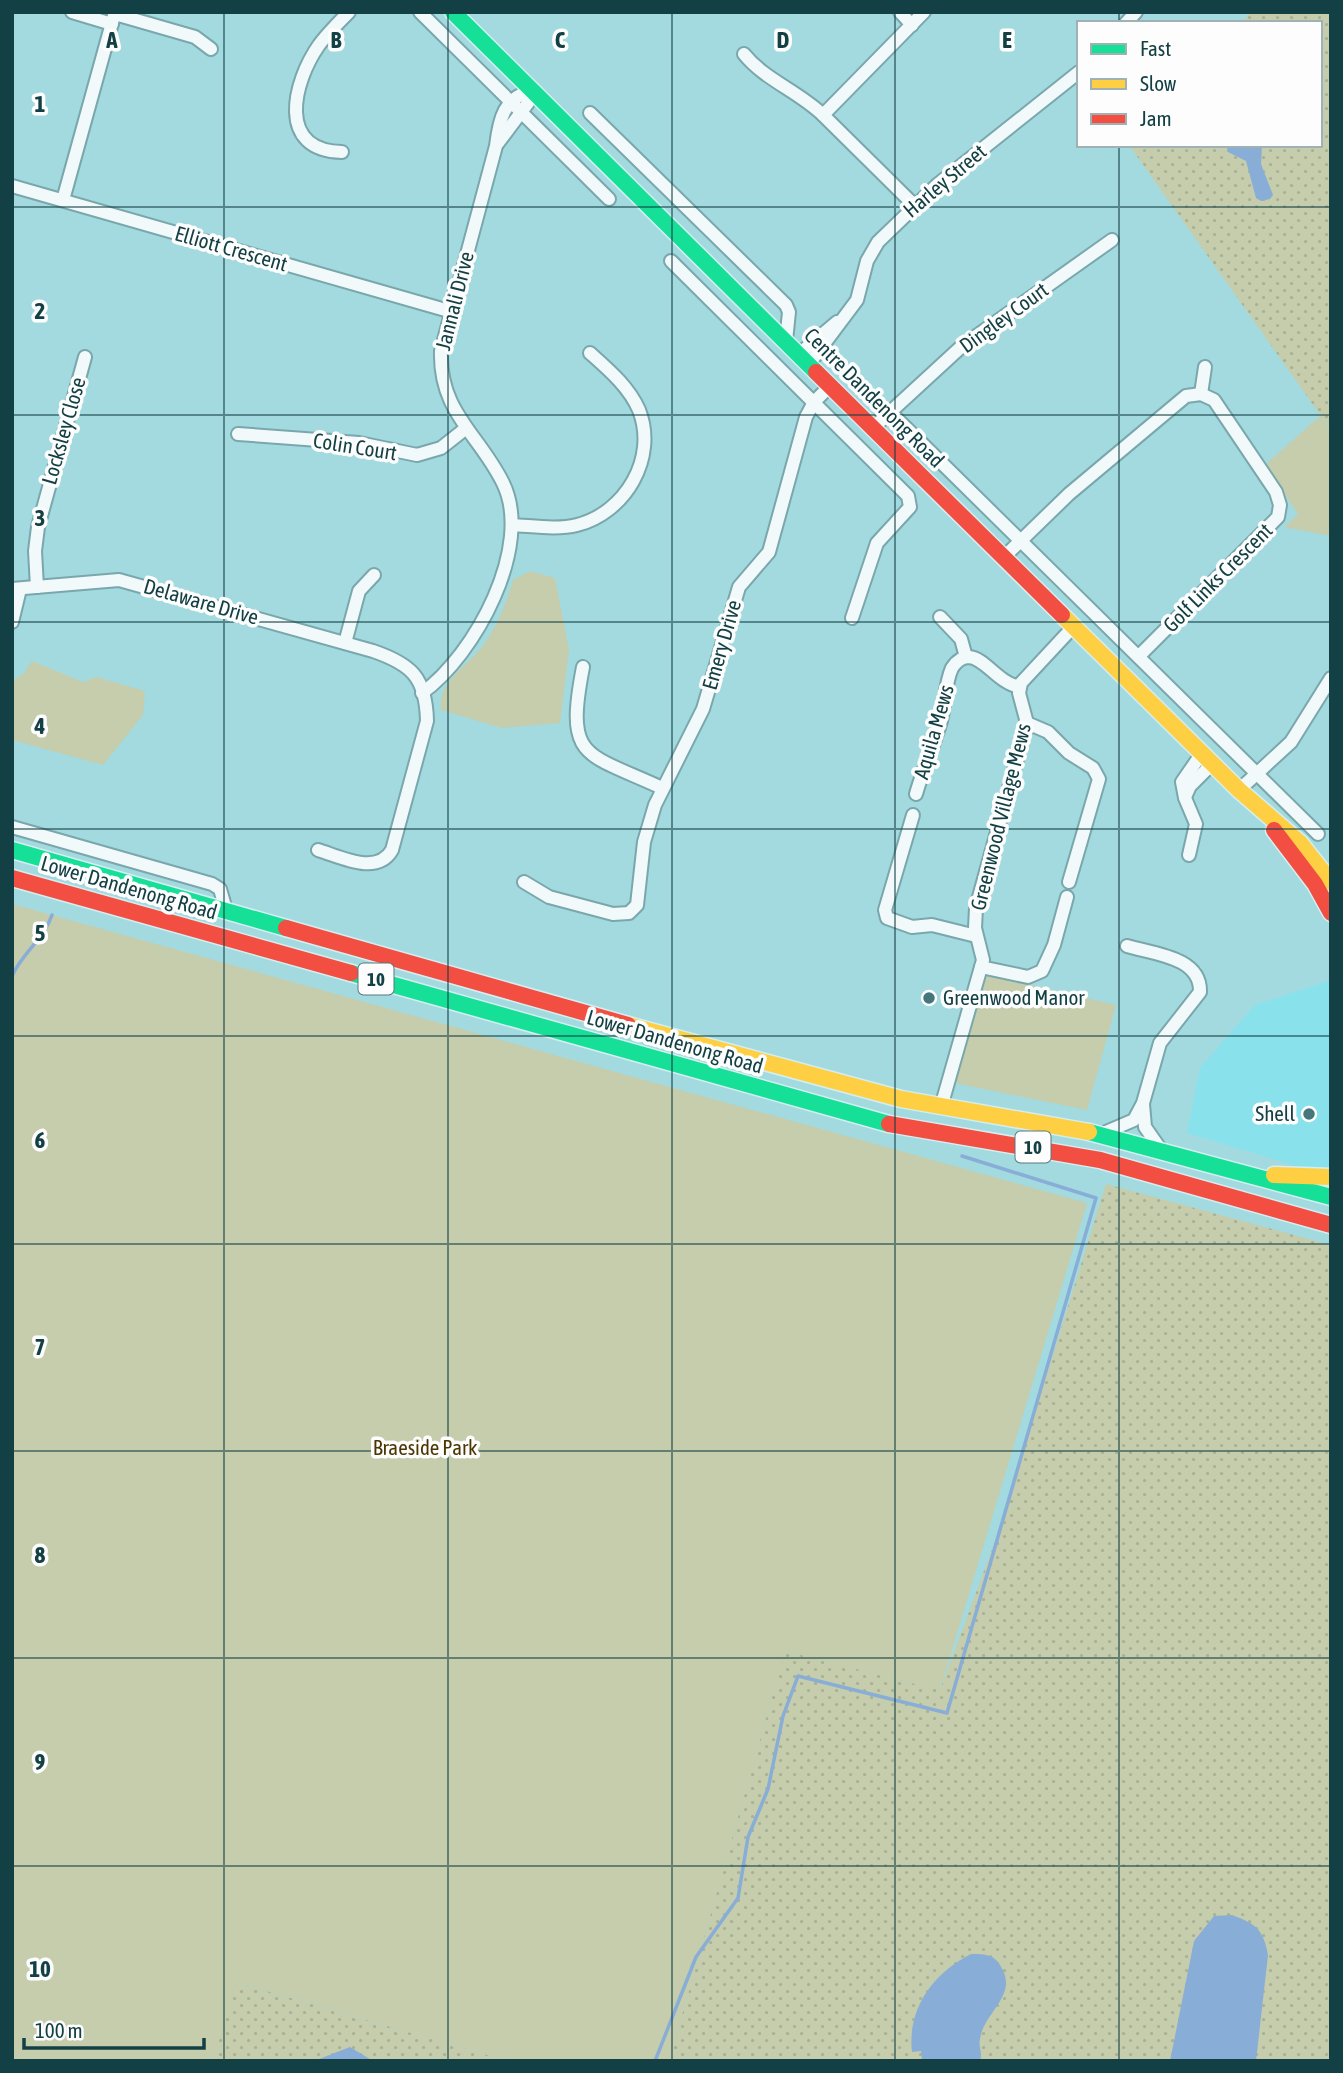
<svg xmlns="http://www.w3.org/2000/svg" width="1343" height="2073" viewBox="0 0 1343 2073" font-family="'Asap Condensed',sans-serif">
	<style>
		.built { fill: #89e2eb }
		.grass { fill: url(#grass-dots) }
		.green { fill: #c5cdac }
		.water { fill: #88add7 }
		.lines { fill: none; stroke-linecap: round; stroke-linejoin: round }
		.stream { stroke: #88add7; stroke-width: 3.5 }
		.street-casing { stroke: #79a7ac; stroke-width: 16 }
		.fast-casing { stroke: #d5eef1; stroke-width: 19 }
		.slow-casing { stroke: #d5eef1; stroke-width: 19 }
		.jam-casing { stroke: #d5eef1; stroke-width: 19 }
		.street { stroke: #f1f9fa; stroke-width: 12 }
		.fast { stroke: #16e098; stroke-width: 16 }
		.slow { stroke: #ffcf43; stroke-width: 16 }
		.jam { stroke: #f24e42; stroke-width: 16 }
		.grid { fill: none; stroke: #134044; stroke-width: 2; stroke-opacity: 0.55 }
		.poi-dot { fill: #45767b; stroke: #fdfdfd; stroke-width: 2.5 }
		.labels { text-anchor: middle; stroke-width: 7; stroke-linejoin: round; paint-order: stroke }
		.shield { fill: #fdfdfd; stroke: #59797c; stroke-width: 2 }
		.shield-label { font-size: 19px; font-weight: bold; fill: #134044 }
		.street-label { font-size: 21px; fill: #134044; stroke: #fdfdfd }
		.poi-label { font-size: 21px; fill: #134044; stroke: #fdfdfd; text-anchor: start }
		.park-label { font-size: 21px; fill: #4b3500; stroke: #fdfdfd }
		.grid-label { font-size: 23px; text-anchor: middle; font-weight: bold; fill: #134044; stroke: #fdfdfd; stroke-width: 7; stroke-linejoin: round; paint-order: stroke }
	</style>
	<defs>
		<pattern id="grass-dots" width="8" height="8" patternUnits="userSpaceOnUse" patternTransform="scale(1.75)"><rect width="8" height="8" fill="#c5cdac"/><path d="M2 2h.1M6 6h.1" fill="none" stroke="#a8b195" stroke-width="1.8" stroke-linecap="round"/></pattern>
	</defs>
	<rect width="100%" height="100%" fill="#a2dae0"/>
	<!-- built -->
	<polygon class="built" points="1331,980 1331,1167 1300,1167 1187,1133 1200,1068 1255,1005"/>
	<!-- grass -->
	<g class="grass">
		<polygon points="1251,12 1331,12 1331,430 1129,145 1320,145 1320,23 1241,23"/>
		<polygon points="1106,1184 1331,1245 1331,2061 669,2061 785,1651 940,1690 994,1544"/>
		<polygon points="236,1982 508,2061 212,2061"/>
	</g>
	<!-- green -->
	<g class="green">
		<polygon points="1320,416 1331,430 1331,536 1285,527 1298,514 1265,465"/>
		<path d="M530 571 555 578 569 650 560 723 502 728 441 710C437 680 469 666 484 644 498 624 506 604 513 580Z"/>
		<polygon points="32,661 83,682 96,677 145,691 143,715 103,765 12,740 12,681 24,673"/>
		<polygon points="12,904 1087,1203 940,1690 785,1651 669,2061 508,2061 237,1982 212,2061 12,2061"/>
		<polygon points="987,975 1116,1005 1087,1110 954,1083"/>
	</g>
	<!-- water -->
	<g class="water">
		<polygon points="1227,145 1262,145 1261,164 1273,195 1270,199 1261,201 1256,198 1246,161 1228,152"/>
		<path d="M1232 1915C1256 1924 1263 1929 1268 1955L1256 2061H1170L1194 1941 1214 1916Z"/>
		<path d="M971 1954C983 1954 994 1954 1000 1965 1020 1995 984 2011 980 2039 978 2047 983 2052 980 2061H922L921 2051 912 2052C907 2009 933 1973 971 1954Z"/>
		<polygon points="350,2047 373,2061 314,2061"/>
	</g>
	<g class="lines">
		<!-- stream -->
		<g class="stream">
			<path d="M12 976C22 953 44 939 52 915"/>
			<polyline points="655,2061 696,1957 738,1898 748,1837 768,1789 783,1716 798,1676 947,1713 1096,1198 962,1156"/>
		</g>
		<defs>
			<g id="street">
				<polyline points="72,12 112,24"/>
				<polyline points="420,12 609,199"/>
				<polyline points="900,12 912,25"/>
				<polyline points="115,14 195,37 211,49"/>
				<polyline points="1126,23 1136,12"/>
				<path d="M744 54C765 80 798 91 823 115"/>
				<polyline points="590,113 786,305 789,312 786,341"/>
				<polyline points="498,143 528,103 533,91"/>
				<path d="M342 152C276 151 293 82 319 45 328 33 338 23 349 12"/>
				<polyline points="12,186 449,311"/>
				<polyline points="63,200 115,12"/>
				<polyline points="914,205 823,115 924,12"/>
				<polyline points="671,261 908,496 910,507 877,543 852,618"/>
				<polyline points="799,354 837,322"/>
				<polyline points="809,364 857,300 867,261 878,242 937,185 1079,72"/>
				<polyline points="1201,394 1205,367"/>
				<polyline points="891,413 1318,834"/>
				<polyline points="874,427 961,347 1112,240"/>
				<polyline points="238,434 359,443 417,455 441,448 465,429"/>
				<path d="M512 525C533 526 557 530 577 525 625 513 658 458 639 410 629 387 609 370 590 353"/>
				<polyline points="1004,557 1069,494 1186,396 1201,394 1214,400 1276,492 1280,505 1278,517 1139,656"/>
				<polyline points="37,587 35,551 38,527 85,357"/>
				<path d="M12 589 119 580 373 651C411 664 426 677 427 721L392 850C377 876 341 857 318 850"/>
				<polyline points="940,617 961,639 966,657"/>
				<polyline points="12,622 20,589"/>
				<polyline points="345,643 359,591 374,575"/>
				<path d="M583 667C565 760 584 752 662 788"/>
				<path d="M422 693C475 655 534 546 503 483 479 434 439 412 441 351L496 146C499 120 504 96 533 91"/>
				<polyline points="1027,723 1048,732 1069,753 1093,768 1099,779 1069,882"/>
				<polyline points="1239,790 1291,742 1331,678"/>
				<path d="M916 794C923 769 934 745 941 721 945 705 945 683 952 668 956 662 962 657 969 657 985 658 997 682 1019 687"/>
				<polyline points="1185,797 1190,786 1213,763"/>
				<polyline points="913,815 885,910 887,918 912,927 932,925 976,936"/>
				<polyline points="12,827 212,884 220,889 226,910"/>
				<polyline points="1189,855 1196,824 1185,798 1182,782 1202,753"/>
				<polyline points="524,882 549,897 613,914 629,913 637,905 644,842 655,805 703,709 739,587 769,552 806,417 814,402 831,385"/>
				<polyline points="981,967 1028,977 1042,971 1054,945 1067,897"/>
				<polyline points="1143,1104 1145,1127 1159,1147"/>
				<polyline points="941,1107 983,960 975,928 976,908 1027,723 1019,693 1021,683 1074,626"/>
				<path d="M1106 1132 1134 1120 1143 1103 1160 1043 1200 992C1201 957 1154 954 1127 946"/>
			</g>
			<g id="fast">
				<polyline points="453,12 816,372"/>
				<polyline points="12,850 286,928"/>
				<polyline points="351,973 889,1124"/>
				<polyline points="1089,1132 1331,1197"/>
			</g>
			<g id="slow">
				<polyline points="1062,615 1239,790 1300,843 1331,882"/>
				<polyline points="628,1025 901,1099 1089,1132"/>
				<polyline points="1274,1175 1331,1177"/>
			</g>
			<g id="jam">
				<polyline points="816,372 1062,615"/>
				<polyline points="1274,830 1315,884 1331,913"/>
				<polyline points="12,878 351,973"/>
				<polyline points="286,928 628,1025"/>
				<polyline points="889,1124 1100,1160 1331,1225"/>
			</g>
		</defs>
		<!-- street casing -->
		<use href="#street" class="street-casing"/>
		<!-- fast casing -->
		<use href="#fast" class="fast-casing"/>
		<!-- slow casing -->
		<use href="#slow" class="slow-casing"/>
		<!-- jam casing -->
		<use href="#jam" class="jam-casing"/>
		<!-- street -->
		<use href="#street" class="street"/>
		<!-- fast -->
		<use href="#fast" class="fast"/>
		<!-- slow -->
		<use href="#slow" class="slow"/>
		<!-- jam -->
		<use href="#jam" class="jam"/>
	</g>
	<!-- grid -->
	<path class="grid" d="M224 12V2061M448 12V2061M672 12V2061M895 12V2061M1119 12V23M1119 145V2061M12 207H1331M12 415H1331M12 622H1331M12 829H1331M12 1036H1331M12 1244H1331M12 1451H1331M12 1658H1331M12 1866H1331"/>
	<!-- markers -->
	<g class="poi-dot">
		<circle cx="929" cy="998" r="7"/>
		<circle cx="1309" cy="1114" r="7"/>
	</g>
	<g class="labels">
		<!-- shield labels -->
		<g class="shield">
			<rect x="358.5" y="963.5" width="35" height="31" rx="5"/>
			<rect x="1015.5" y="1131.5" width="35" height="31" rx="5"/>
		</g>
		<g class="shield-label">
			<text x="376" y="986">10</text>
			<text x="1033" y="1154">10</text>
		</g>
		<!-- street labels -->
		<g class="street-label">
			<text transform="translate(945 181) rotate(-40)" y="7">Harley Street</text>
			<text transform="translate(231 249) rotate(16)" y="7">Elliott Crescent</text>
			<text transform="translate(455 301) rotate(-76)" y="7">Jannali Drive</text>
			<text transform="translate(1004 318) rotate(-36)" y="7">Dingley Court</text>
			<text transform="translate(874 398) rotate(45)" y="7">Centre Dandenong Road</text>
			<text transform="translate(64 431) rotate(-74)" y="7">Locksley Close</text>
			<text transform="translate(355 447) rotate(9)" y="7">Colin Court</text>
			<text transform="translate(1218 578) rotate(-45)" y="7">Golf Links Crescent</text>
			<text transform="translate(201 602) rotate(16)" y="7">Delaware Drive</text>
			<text transform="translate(722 645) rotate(-74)" y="7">Emery Drive</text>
			<text transform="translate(934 732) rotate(-74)" y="7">Aquila Mews</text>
			<text transform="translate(1001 817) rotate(-76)" y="7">Greenwood Village Mews</text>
			<text transform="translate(129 888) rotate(16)" y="7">Lower Dandenong Road</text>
			<text transform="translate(675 1042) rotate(16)" y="7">Lower Dandenong Road</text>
		</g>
		<!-- poi labels -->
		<g class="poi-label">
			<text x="943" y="1005">Greenwood Manor</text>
			<text x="1295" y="1121" text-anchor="end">Shell</text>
		</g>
		<!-- park labels -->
		<g class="park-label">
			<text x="425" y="1455">Braeside Park</text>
		</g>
	</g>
	<g class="grid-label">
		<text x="112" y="48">A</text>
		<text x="336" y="48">B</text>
		<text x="560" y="48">C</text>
		<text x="783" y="48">D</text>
		<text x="1007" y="48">E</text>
		<text x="40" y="112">1</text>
		<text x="40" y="319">2</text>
		<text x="40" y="526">3</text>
		<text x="40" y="734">4</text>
		<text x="40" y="941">5</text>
		<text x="40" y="1148">6</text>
		<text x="40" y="1355">7</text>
		<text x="40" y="1563">8</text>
		<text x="40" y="1770">9</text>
		<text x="40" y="1977">10</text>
	</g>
	<!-- border -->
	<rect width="1343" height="2073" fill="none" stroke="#134044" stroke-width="28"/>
	<!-- legend -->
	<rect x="1077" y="21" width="245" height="126" fill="#fdfdfd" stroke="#9fb1b3" stroke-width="2"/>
	<rect x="1091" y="44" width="35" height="10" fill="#16e098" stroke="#9fb1b3" stroke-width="2"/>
	<text x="1140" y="56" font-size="21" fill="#134044">Fast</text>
	<rect x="1091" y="79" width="35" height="10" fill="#ffcf43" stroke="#9fb1b3" stroke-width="2"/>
	<text x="1140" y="91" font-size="21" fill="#134044">Slow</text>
	<rect x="1091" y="114" width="35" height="10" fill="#f24e42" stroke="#9fb1b3" stroke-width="2"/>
	<text x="1140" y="126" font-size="21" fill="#134044">Jam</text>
	<!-- scale -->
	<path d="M24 2038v10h180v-10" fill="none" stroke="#134044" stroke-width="3.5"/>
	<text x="35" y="2038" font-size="21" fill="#134044" stroke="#fdfdfd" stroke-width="5" paint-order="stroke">100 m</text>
</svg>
